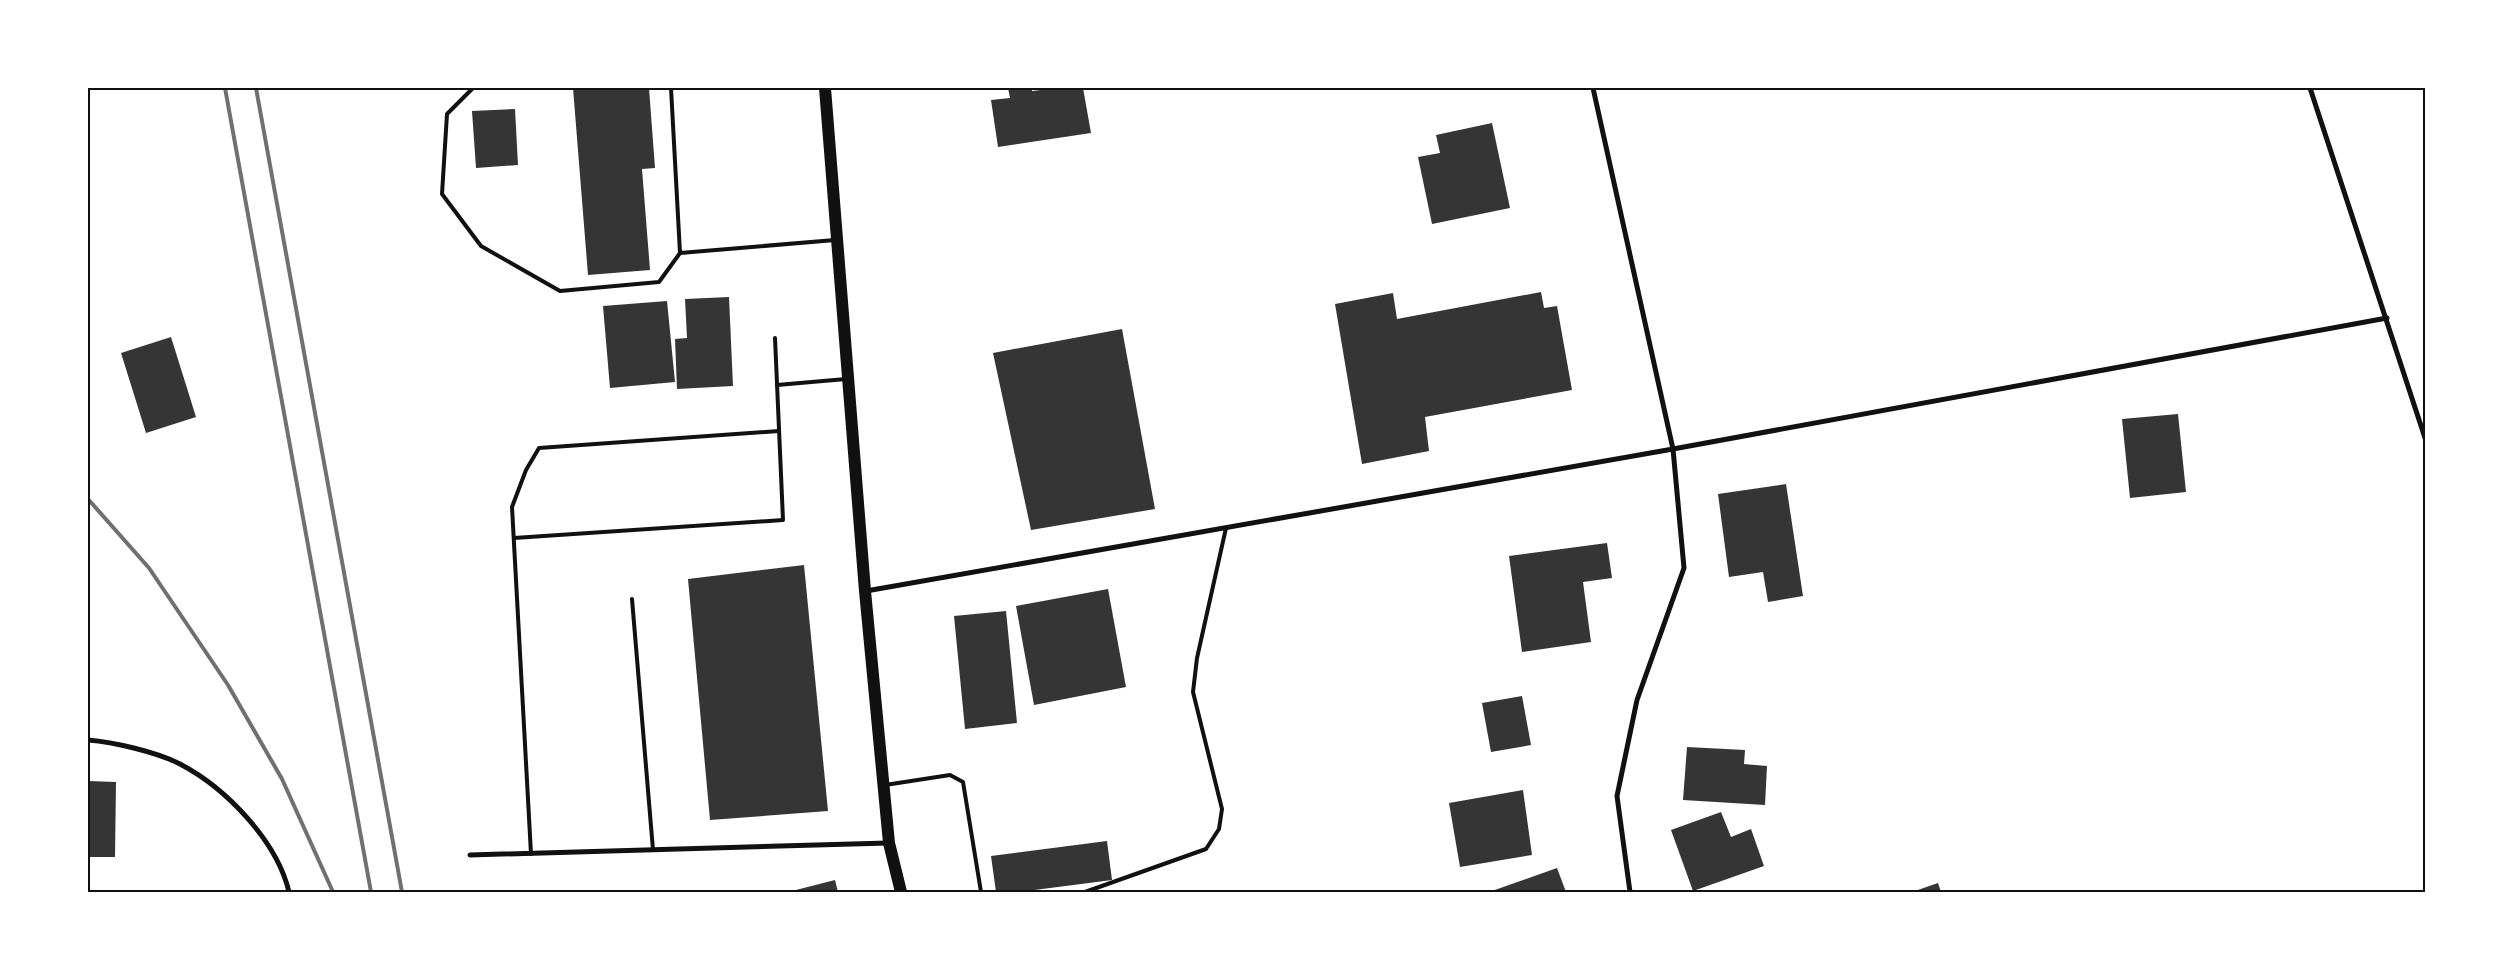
<svg xmlns="http://www.w3.org/2000/svg" width="2513" height="980" viewBox="0 0 2513 980" font-family="Jost,sans-serif">
	<style>
		.building { fill: #353535 }
		.lines { fill: none; stroke-linecap: round; stroke-linejoin: round }
		.service { stroke: #111; stroke-width: 4 }
		.minor { stroke: #111; stroke-width: 5 }
		.primary { stroke: #111; stroke-width: 12 }
		.rail { stroke: #707070; stroke-width: 4 }
		.neatline { fill: none; stroke: #111; stroke-width: 2 }
	</style>
	<rect width="100%" height="100%" fill="#fff"/>
	<!-- building -->
	<g class="building">
		<polygon points="573,88 649,88 655,168 642,169 650,270 588,275"/>
		<polygon points="1008,88 1032,88 1032,91 1058,88 1083,88 1091,133 998,147 991,100 1010,98"/>
		<polygon points="515,109 518,165 476,168 472,111"/>
		<polygon points="1492,123 1510,208 1432,224 1418,157 1440,153 1436,135"/>
		<polygon points="1541,292 1544,308 1557,306 1572,390 1425,417 1429,451 1362,464 1335,304 1393,293 1397,319"/>
		<polygon points="729,297 733,386 677,389 675,339 687,338 685,299"/>
		<polygon points="667,301 675,382 610,388 603,306"/>
		<polygon points="1122,329 1155,509 1031,530 993,353"/>
		<polygon points="171,337 196,417 146,433 121,353"/>
		<polygon points="2178,414 2186,492 2130,498 2122,419"/>
		<polygon points="1786,484 1803,596 1768,602 1763,572 1729,577 1718,494"/>
		<polygon points="1607,543 1612,578 1583,582 1591,642 1522,652 1509,556"/>
		<polygon points="804,565 828,811 710,820 688,579"/>
		<polygon points="1108,589 1126,687 1034,705 1016,606"/>
		<polygon points="1006,611 1017,723 965,729 954,616"/>
		<polygon points="1522,696 1531,745 1491,752 1482,703"/>
		<polygon points="1687,747 1745,750 1744,764 1767,766 1765,805 1683,800"/>
		<polygon points="88,781 116,782 115,857 88,857"/>
		<polygon points="1523,790 1532,855 1460,867 1449,803"/>
		<polygon points="1721,812 1731,837 1751,829 1764,866 1693,891 1671,830"/>
		<polygon points="1107,841 1112,880 1019,892 996,892 991,856"/>
		<polygon points="1557,868 1566,892 1489,892"/>
		<polygon points="835,880 838,892 788,892"/>
		<polygon points="1938,883 1941,892 1912,892"/>
	</g>
	<g class="lines">
		<!-- service -->
		<g class="service">
			<polyline points="473,88 447,114 442,194 481,246 560,291 659,282 680,253"/>
			<polyline points="671,88 680,253 835,240"/>
			<polyline points="777,385 846,379"/>
			<polyline points="514,538 783,520 775,338"/>
			<polyline points="632,599 653,850"/>
			<polyline points="885,785 950,775 963,782 981,892"/>
			<polyline points="531,854 512,507 526,470 539,448 779,431"/>
			<polyline points="1085,892 1206,849 1219,829 1222,809 1193,692 1197,658 1226,528"/>
		</g>
		<!-- minor -->
		<g class="minor">
			<polyline points="1593,88 1673,449 1684,568 1637,700 1617,796 1630,892"/>
			<polyline points="2310,88 2426,441"/>
			<polyline points="866,591 1673,449 2387,318"/>
			<path d="M88 740C113 742 157 752 180 764 226 788 277 841 289 892"/>
			<polyline points="470,855 888,843"/>
		</g>
		<!-- primary -->
		<polyline class="primary" points="825,88 865,591 889,843 901,892"/>
		<!-- rail -->
		<g class="rail">
			<polyline points="225,88 371,892"/>
			<polyline points="256,88 402,892"/>
			<polyline points="88,499 149,568 228,685 282,779 333,892"/>
		</g>
	</g>
	<!-- border -->
	<rect width="2513" height="980" fill="none" stroke="#ffffff" stroke-width="178"/>
	<rect x="89" y="89" width="2335" height="802" class="neatline"/>
</svg>
